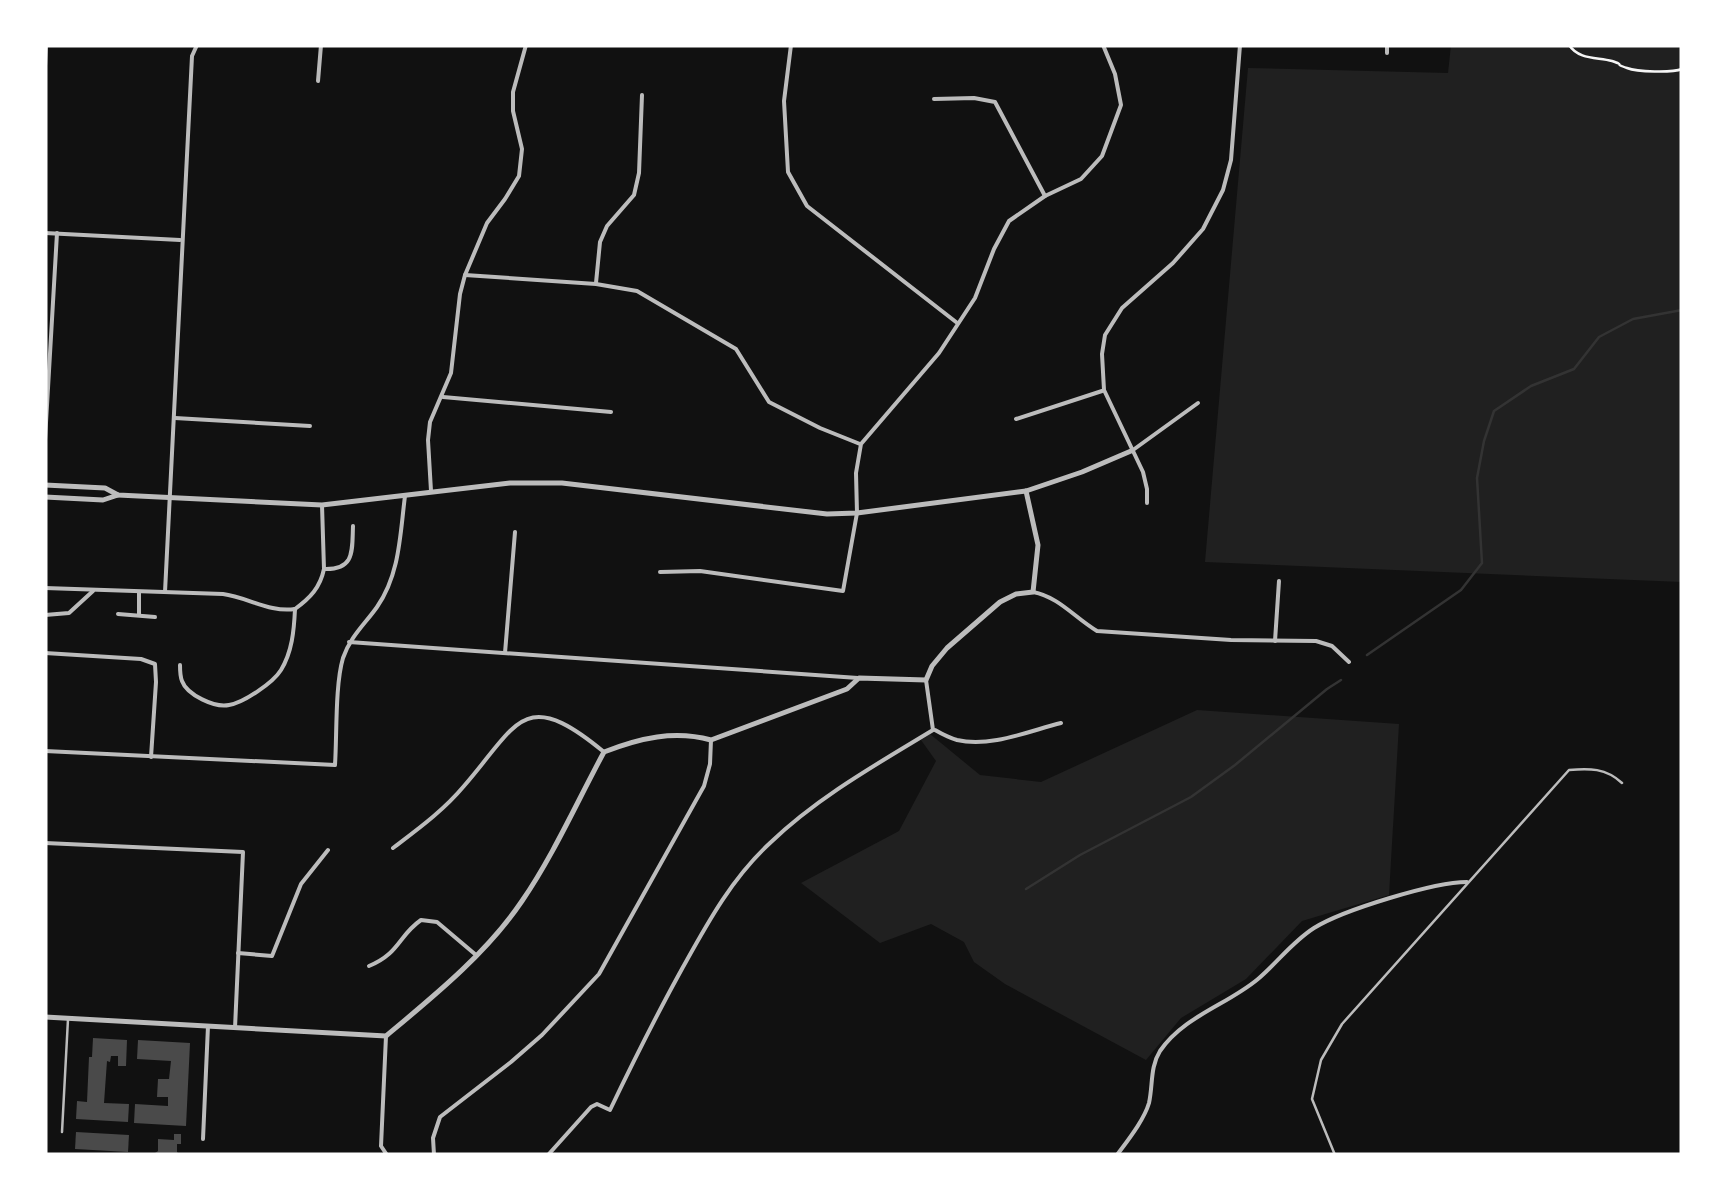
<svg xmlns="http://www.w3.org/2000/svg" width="1727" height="1200" viewBox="0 0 1727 1200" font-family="'Nunito Sans',sans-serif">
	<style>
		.green { fill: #202020 }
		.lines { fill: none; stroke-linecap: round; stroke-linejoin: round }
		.stream { stroke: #333; stroke-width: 2.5 }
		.building { fill: #4a4a4a }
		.path { stroke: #f5f5f5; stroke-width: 2.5 }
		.service { stroke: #bcbcbc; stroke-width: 2.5 }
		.minor { stroke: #bcbcbc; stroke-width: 4 }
		.tertiary { stroke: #bcbcbc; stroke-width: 5 }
	</style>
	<rect width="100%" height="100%" fill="#111"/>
	<!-- green -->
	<g class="green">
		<polygon points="1451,45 1682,45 1682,582 1205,562 1248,68 1448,73"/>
		<polygon points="1197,710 1399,724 1389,895 1302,921 1246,979 1181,1018 1146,1060 1005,984 974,962 964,942 931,924 880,943 801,883 899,831 936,761 921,740 930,734 980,775 1041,782"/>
	</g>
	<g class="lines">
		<!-- stream -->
		<g class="stream">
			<polyline points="1367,655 1461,590 1482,563 1477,478 1484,441 1494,411 1531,386 1574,369 1599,337 1633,319 1682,310"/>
			<polyline points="1026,889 1080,855 1191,797 1235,765 1327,689 1341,680"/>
		</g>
	</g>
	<!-- building -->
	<g class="building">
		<polygon points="93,1038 127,1040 126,1066 118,1066 118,1056 111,1056 110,1062 107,1061 104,1103 129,1104 128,1122 76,1119 77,1101 87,1102 89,1057 92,1057"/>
		<polygon points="138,1040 190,1043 186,1126 134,1123 135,1104 168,1106 168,1097 157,1097 158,1079 169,1079 171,1061 137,1059"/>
		<polygon points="76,1132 129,1135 128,1152 75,1149"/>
		<polygon points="174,1134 181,1134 181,1144 177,1144 177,1152 180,1155 152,1155 158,1151 158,1139 174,1140"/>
	</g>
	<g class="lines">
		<!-- path -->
		<path class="path" d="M1569 45C1579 60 1597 57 1612 61 1627 66 1612 63 1627 68 1637 72 1672 73 1682 69"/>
		<!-- service -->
		<g class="service">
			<polyline points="62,1132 68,1019"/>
			<path d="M1335 1155 1312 1099 1321 1060 1342 1024 1569 770C1589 768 1606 768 1622 783"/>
		</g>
		<!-- minor -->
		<g class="minor">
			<polyline points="791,45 784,101 788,172 807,206 956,322"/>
			<polyline points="1387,53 1387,45"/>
			<polyline points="45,66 46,45"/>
			<polyline points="318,81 321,45"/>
			<polyline points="934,99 974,98 995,102 1045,196"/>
			<polyline points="45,233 180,240"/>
			<polyline points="465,275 596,284 637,291 736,349 769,402 820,428 860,444"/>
			<polyline points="596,283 600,242 607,226 634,195 639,173 642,95"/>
			<polyline points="443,397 611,412"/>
			<polyline points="175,418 310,426"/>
			<polyline points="1016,419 1102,391"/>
			<polyline points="45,440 57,233"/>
			<polyline points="1133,450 1198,403"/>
			<polyline points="431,491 428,440 430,422 451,373 460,294 465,275 487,223 505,199 519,176 522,149 513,111 513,92 526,45"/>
			<polyline points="1147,503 1147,489 1143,472 1104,390 1102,354 1105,335 1122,308 1173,263 1203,229 1223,190 1231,160 1240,45"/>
			<path d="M324 569C355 570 352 551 353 526"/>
			<polyline points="660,572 700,571 843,591 857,513 856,473 861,444 939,353 975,298 994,249 1009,221 1045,196 1081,179 1102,156 1121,105 1115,74 1103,45"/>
			<path d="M45 588 223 594C247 597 270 613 295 609"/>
			<polyline points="139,592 139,615"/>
			<polyline points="165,592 192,56 197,45"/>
			<path d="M1033 592C1059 597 1075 618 1097 631L1231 640 1316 641 1332 646 1349 662"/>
			<path d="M295 609C310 598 320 588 324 569L322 505"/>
			<polyline points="118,614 155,617"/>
			<polyline points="45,615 69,613 93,591"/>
			<polyline points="1275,641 1279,581"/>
			<polyline points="349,642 858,678"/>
			<polyline points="45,653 141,659 155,664 156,682 151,757"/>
			<polyline points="505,653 515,532"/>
			<path d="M180 665C180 670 180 676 182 681 187 695 215 708 229 705 243 703 273 683 281 670 292 652 294 631 295 609"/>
			<path d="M935 730C942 734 950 738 957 740 990 748 1029 731 1061 723"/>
			<path d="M45 751 335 765C337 735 335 685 343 658 350 637 365 624 377 607 400 574 400 534 405 496"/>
			<polyline points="45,843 243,852 235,1028"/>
			<path d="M393 848C418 829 443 811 464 786 518 724 523 685 604 752"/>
			<polyline points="238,953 272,956 301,884 328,850"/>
			<path d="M369 966C400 953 398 936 421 920L437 922 476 955"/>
			<polyline points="386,1036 381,1146 387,1155"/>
			<polyline points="203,1139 208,1026"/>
			<polyline points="434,1155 433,1138 440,1117 511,1062 542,1035 599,974 704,786 710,764 711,740"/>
			<path d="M548 1155 591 1107 597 1104 610 1110C633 1062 657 1014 683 967 708 922 732 878 770 843 818 797 877 764 933 730L926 680"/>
			<path d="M1117 1155C1128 1140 1144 1120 1149 1103 1153 1085 1150 1067 1160 1051 1184 1016 1227 1005 1258 979 1278 962 1292 942 1314 928 1343 910 1434 882 1467 882"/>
		</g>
		<!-- tertiary -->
		<g class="tertiary">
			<polyline points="45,485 105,488 118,495 322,505 510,483 562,483 827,514 857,513 1026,491 1082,472 1131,451"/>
			<polyline points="45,497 103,500 118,495"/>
			<path d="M45 1017 386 1036C434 996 487 953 522 901 553 856 578 800 604 752 640 738 674 730 711 740L847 689 859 678 926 680 932 666 947 648 1000 602 1016 594 1033 592 1038 545 1026 491"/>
		</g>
	</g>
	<!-- border -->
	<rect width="1727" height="1200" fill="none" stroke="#ffffff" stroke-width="95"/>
</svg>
